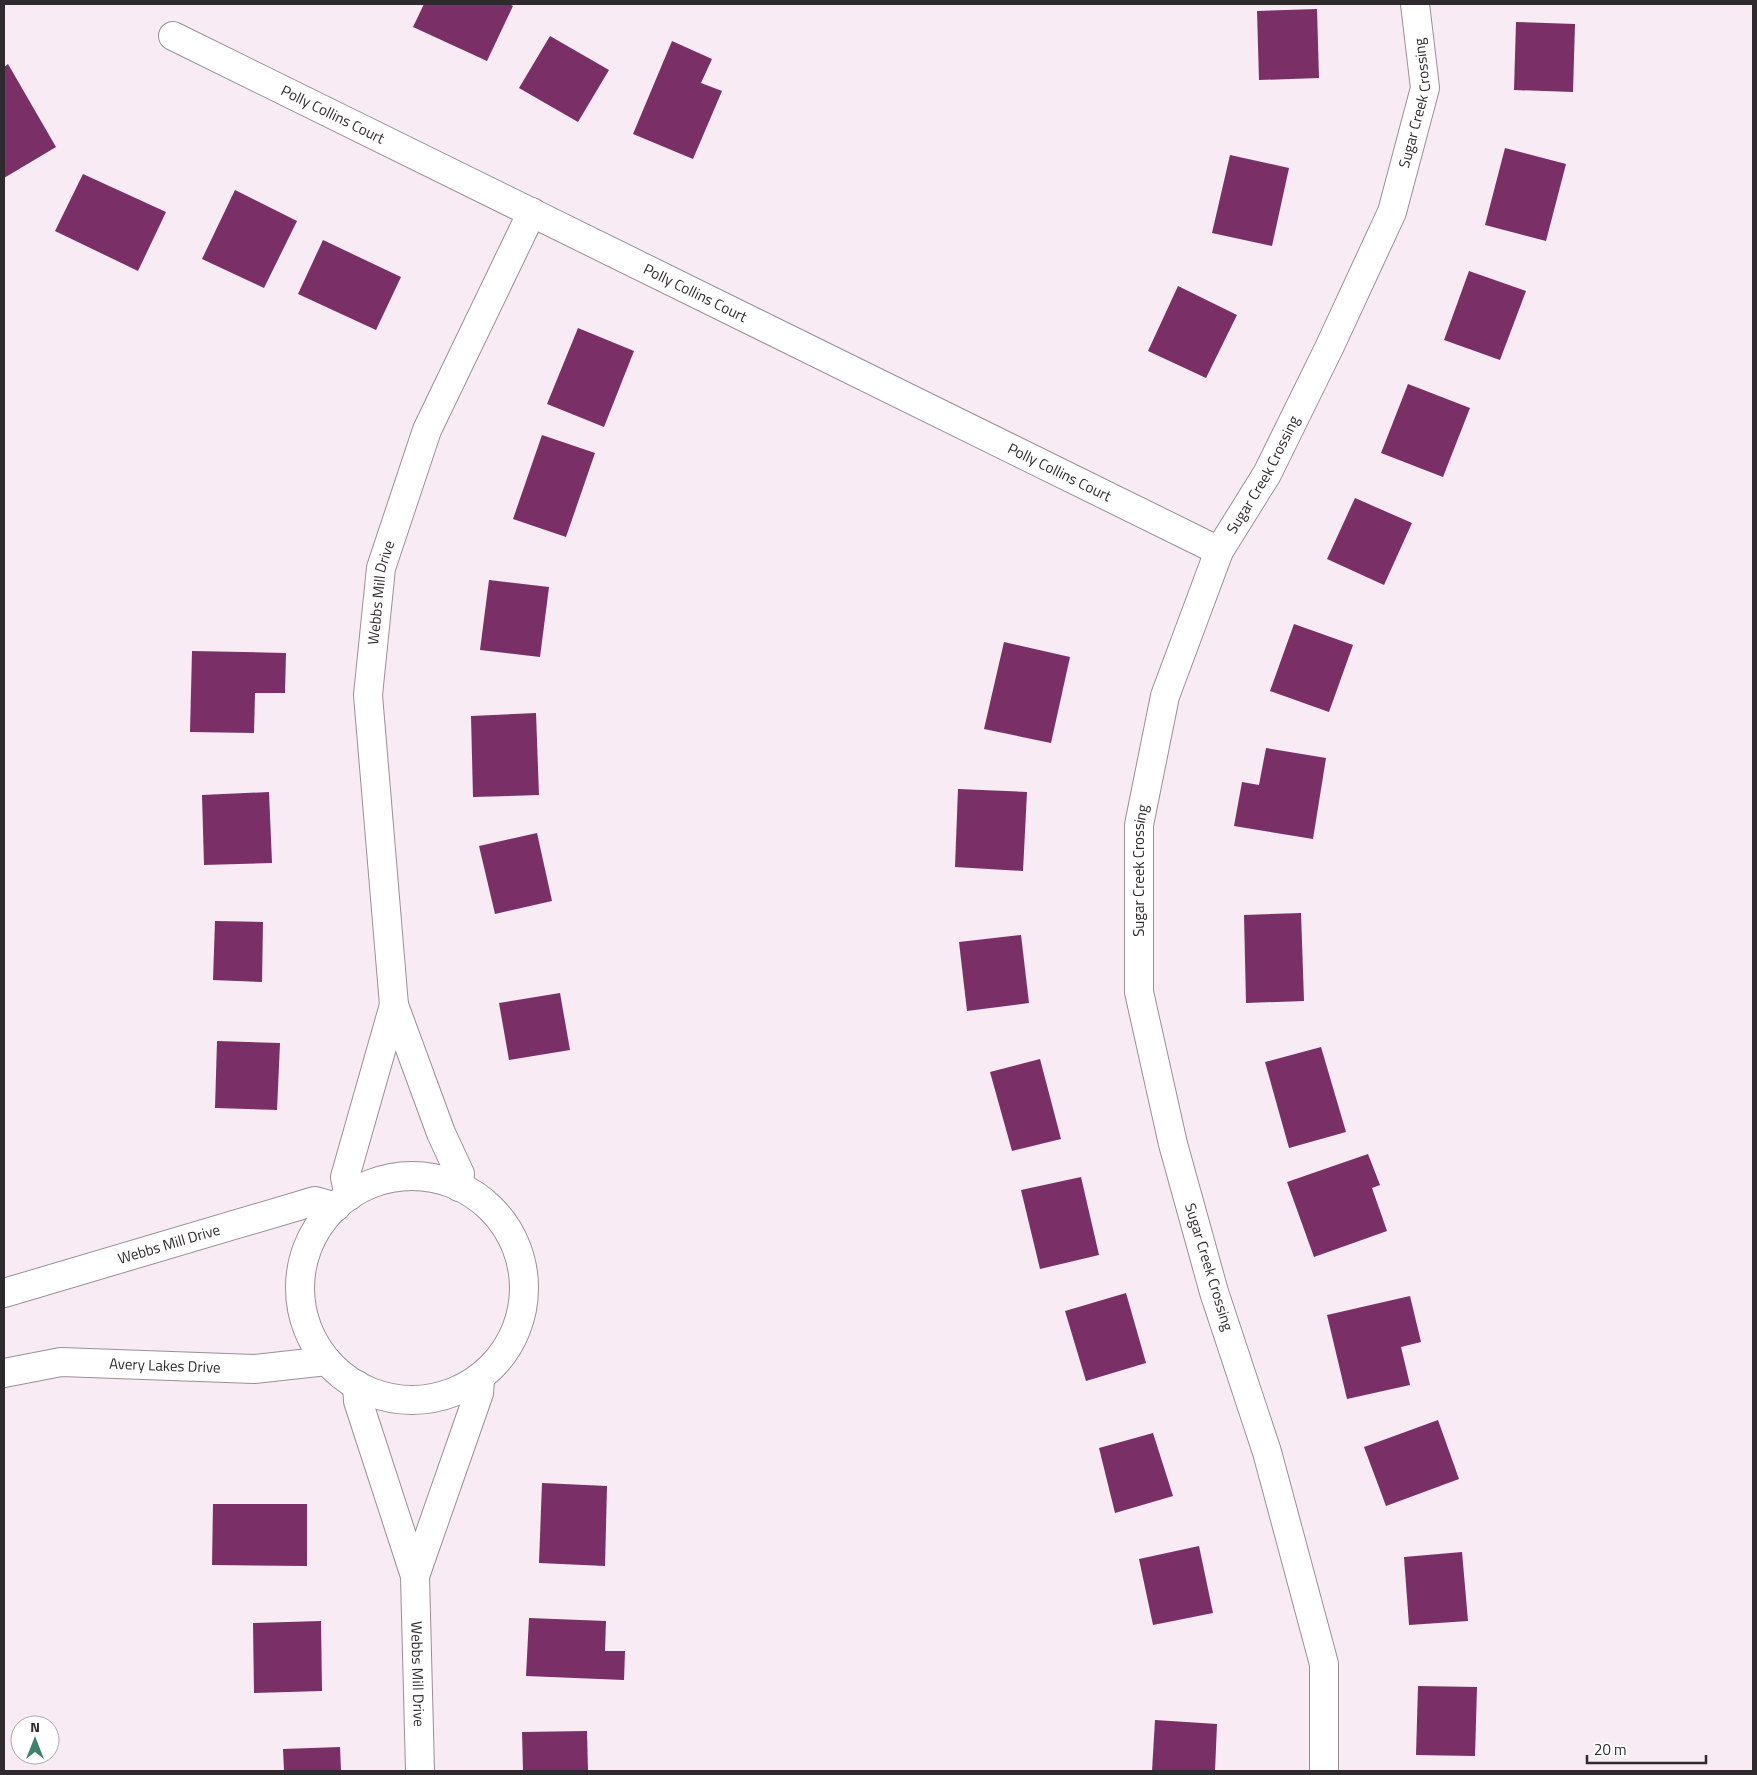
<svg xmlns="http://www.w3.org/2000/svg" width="1757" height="1775" viewBox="0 0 1757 1775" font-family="'Titillium Web',sans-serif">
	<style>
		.building { fill: #7a2f66 }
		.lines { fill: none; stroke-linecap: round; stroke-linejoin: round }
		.minor-casing { stroke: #9b8f97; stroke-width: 30 }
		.minor { stroke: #fff; stroke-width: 28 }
		.labels { text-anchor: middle; stroke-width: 5; stroke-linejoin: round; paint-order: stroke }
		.street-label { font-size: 15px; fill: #2f2a2e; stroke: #fff }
	</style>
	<rect width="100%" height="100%" fill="#f8ebf3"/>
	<!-- building -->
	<g class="building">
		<polygon points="424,4 509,4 513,6 487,61 413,27"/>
		<polygon points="1317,9 1319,78 1259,80 1257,11"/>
		<polygon points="1516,22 1575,24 1573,92 1514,90"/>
		<polygon points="550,36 609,70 578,122 519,88"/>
		<polygon points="672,41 712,59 701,83 722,91 693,159 633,134"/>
		<polygon points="8,64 56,147 4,178 4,67"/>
		<polygon points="1505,148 1566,164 1546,241 1485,225"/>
		<polygon points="1230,155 1289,168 1272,246 1212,233"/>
		<polygon points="83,174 166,212 138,271 55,231"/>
		<polygon points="235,190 297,221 264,288 202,259"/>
		<polygon points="323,240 401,277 376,330 298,294"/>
		<polygon points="1469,271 1526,291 1500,360 1444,340"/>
		<polygon points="1178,286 1237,315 1206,378 1148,351"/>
		<polygon points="578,328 634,351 604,427 547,404"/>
		<polygon points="1408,384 1470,408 1443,477 1381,453"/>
		<polygon points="542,435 595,453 566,537 513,519"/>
		<polygon points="1355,498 1412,523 1384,585 1327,559"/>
		<polygon points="489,580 549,587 540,657 480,650"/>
		<polygon points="1294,624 1353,645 1329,712 1270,691"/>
		<polygon points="1004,642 1070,657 1051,743 984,729"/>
		<polygon points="192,651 286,653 285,693 255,693 254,733 190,732"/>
		<polygon points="536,713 539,795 473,797 471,716"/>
		<polygon points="1266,748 1326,758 1313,839 1234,826 1242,782 1259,785"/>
		<polygon points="958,789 1027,792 1023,871 955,867"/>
		<polygon points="269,792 272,863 204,865 202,795"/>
		<polygon points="537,833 552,901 495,914 479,846"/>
		<polygon points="1301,913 1304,1001 1246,1003 1244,915"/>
		<polygon points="215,921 263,922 262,982 213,980"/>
		<polygon points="1021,935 1029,1003 967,1011 959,942"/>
		<polygon points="560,993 570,1050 509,1060 499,1003"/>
		<polygon points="217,1041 280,1043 277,1110 215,1108"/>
		<polygon points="1321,1047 1346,1132 1289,1148 1265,1062"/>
		<polygon points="1040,1059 1061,1139 1012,1151 990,1072"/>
		<polygon points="1368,1154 1380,1185 1372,1188 1387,1231 1314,1257 1287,1182"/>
		<polygon points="1081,1177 1099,1255 1040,1269 1021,1190"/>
		<polygon points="1126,1293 1146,1363 1086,1381 1065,1311"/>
		<polygon points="1410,1296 1421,1342 1401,1347 1410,1385 1347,1399 1327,1315"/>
		<polygon points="1438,1420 1459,1479 1386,1506 1364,1447"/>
		<polygon points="1153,1433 1173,1496 1115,1513 1099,1448"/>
		<polygon points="542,1483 607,1486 605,1566 539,1563"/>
		<polygon points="213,1504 307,1504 307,1566 212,1565"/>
		<polygon points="1199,1546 1213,1613 1153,1625 1139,1559"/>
		<polygon points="1462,1552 1468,1621 1409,1625 1404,1557"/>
		<polygon points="529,1618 606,1621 605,1651 625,1651 624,1680 526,1676"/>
		<polygon points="321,1621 322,1691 254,1693 253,1623"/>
		<polygon points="1418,1686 1477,1687 1475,1756 1416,1755"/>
		<polygon points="1155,1720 1217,1724 1215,1771 1152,1771"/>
		<polygon points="587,1731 588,1771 523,1771 522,1732"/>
		<polygon points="340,1747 341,1771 284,1771 283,1749"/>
	</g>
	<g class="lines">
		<defs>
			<g id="minor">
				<path id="s1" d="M173 36 1219 551"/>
				<circle cx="412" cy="1288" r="112"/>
				<path id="s2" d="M459 1187 460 1174 441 1133 394 1005 368 695 381 568 427 430 532 212"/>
				<polyline points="349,1196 345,1177 394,1005"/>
				<path id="s3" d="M4 1293 315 1201 336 1207"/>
				<path id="s4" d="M4 1373 61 1362 254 1369 327 1361"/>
				<path id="s5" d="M357 1385 358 1401 415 1576 420 1771"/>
				<polyline points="415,1576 479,1393 480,1379"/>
				<path id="s6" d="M1324 1771V1664L1267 1452 1214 1292 1173 1144 1139 992V825L1165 696 1219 551 1267 474 1329 348 1392 212 1425 88 1415 4"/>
			</g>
		</defs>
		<!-- minor casing -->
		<use href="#minor" class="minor-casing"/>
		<!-- minor -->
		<use href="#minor" class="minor"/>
	</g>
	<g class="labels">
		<!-- street labels -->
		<g class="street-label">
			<text dy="5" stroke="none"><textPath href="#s6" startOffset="1751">Sugar Creek Crossing</textPath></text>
			<text dy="5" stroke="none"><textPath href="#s1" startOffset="178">Polly Collins Court</textPath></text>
			<text dy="5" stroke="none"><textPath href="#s1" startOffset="582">Polly Collins Court</textPath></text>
			<text dy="5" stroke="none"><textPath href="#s1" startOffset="988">Polly Collins Court</textPath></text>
			<text dy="5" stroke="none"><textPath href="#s6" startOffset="1346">Sugar Creek Crossing</textPath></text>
			<text dy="5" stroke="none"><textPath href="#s2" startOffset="609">Webbs Mill Drive</textPath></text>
			<text dy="5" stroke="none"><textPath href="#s6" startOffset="926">Sugar Creek Crossing</textPath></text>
			<text dy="5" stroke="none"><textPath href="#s3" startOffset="172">Webbs Mill Drive</textPath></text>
			<text transform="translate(1209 1267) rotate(73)" y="5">Sugar Creek Crossing</text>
			<text dy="5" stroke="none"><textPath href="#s4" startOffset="162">Avery Lakes Drive</textPath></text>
			<text dy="5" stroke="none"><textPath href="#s5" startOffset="298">Webbs Mill Drive</textPath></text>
		</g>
	</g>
	<!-- border -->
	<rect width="1757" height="1775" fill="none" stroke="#2f2a2e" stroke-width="10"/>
	<!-- north arrow -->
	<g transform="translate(35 1740)"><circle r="24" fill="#ffffff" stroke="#acaaab"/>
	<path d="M0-4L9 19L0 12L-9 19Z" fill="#40806f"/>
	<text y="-8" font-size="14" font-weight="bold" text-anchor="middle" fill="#2f2a2e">N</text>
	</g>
	<!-- scale -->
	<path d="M1587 1755v8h119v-8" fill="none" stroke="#2f2a2e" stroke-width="2.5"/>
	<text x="1594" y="1755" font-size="15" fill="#2f2a2e" stroke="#ffffff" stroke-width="4" paint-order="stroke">20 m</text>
</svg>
